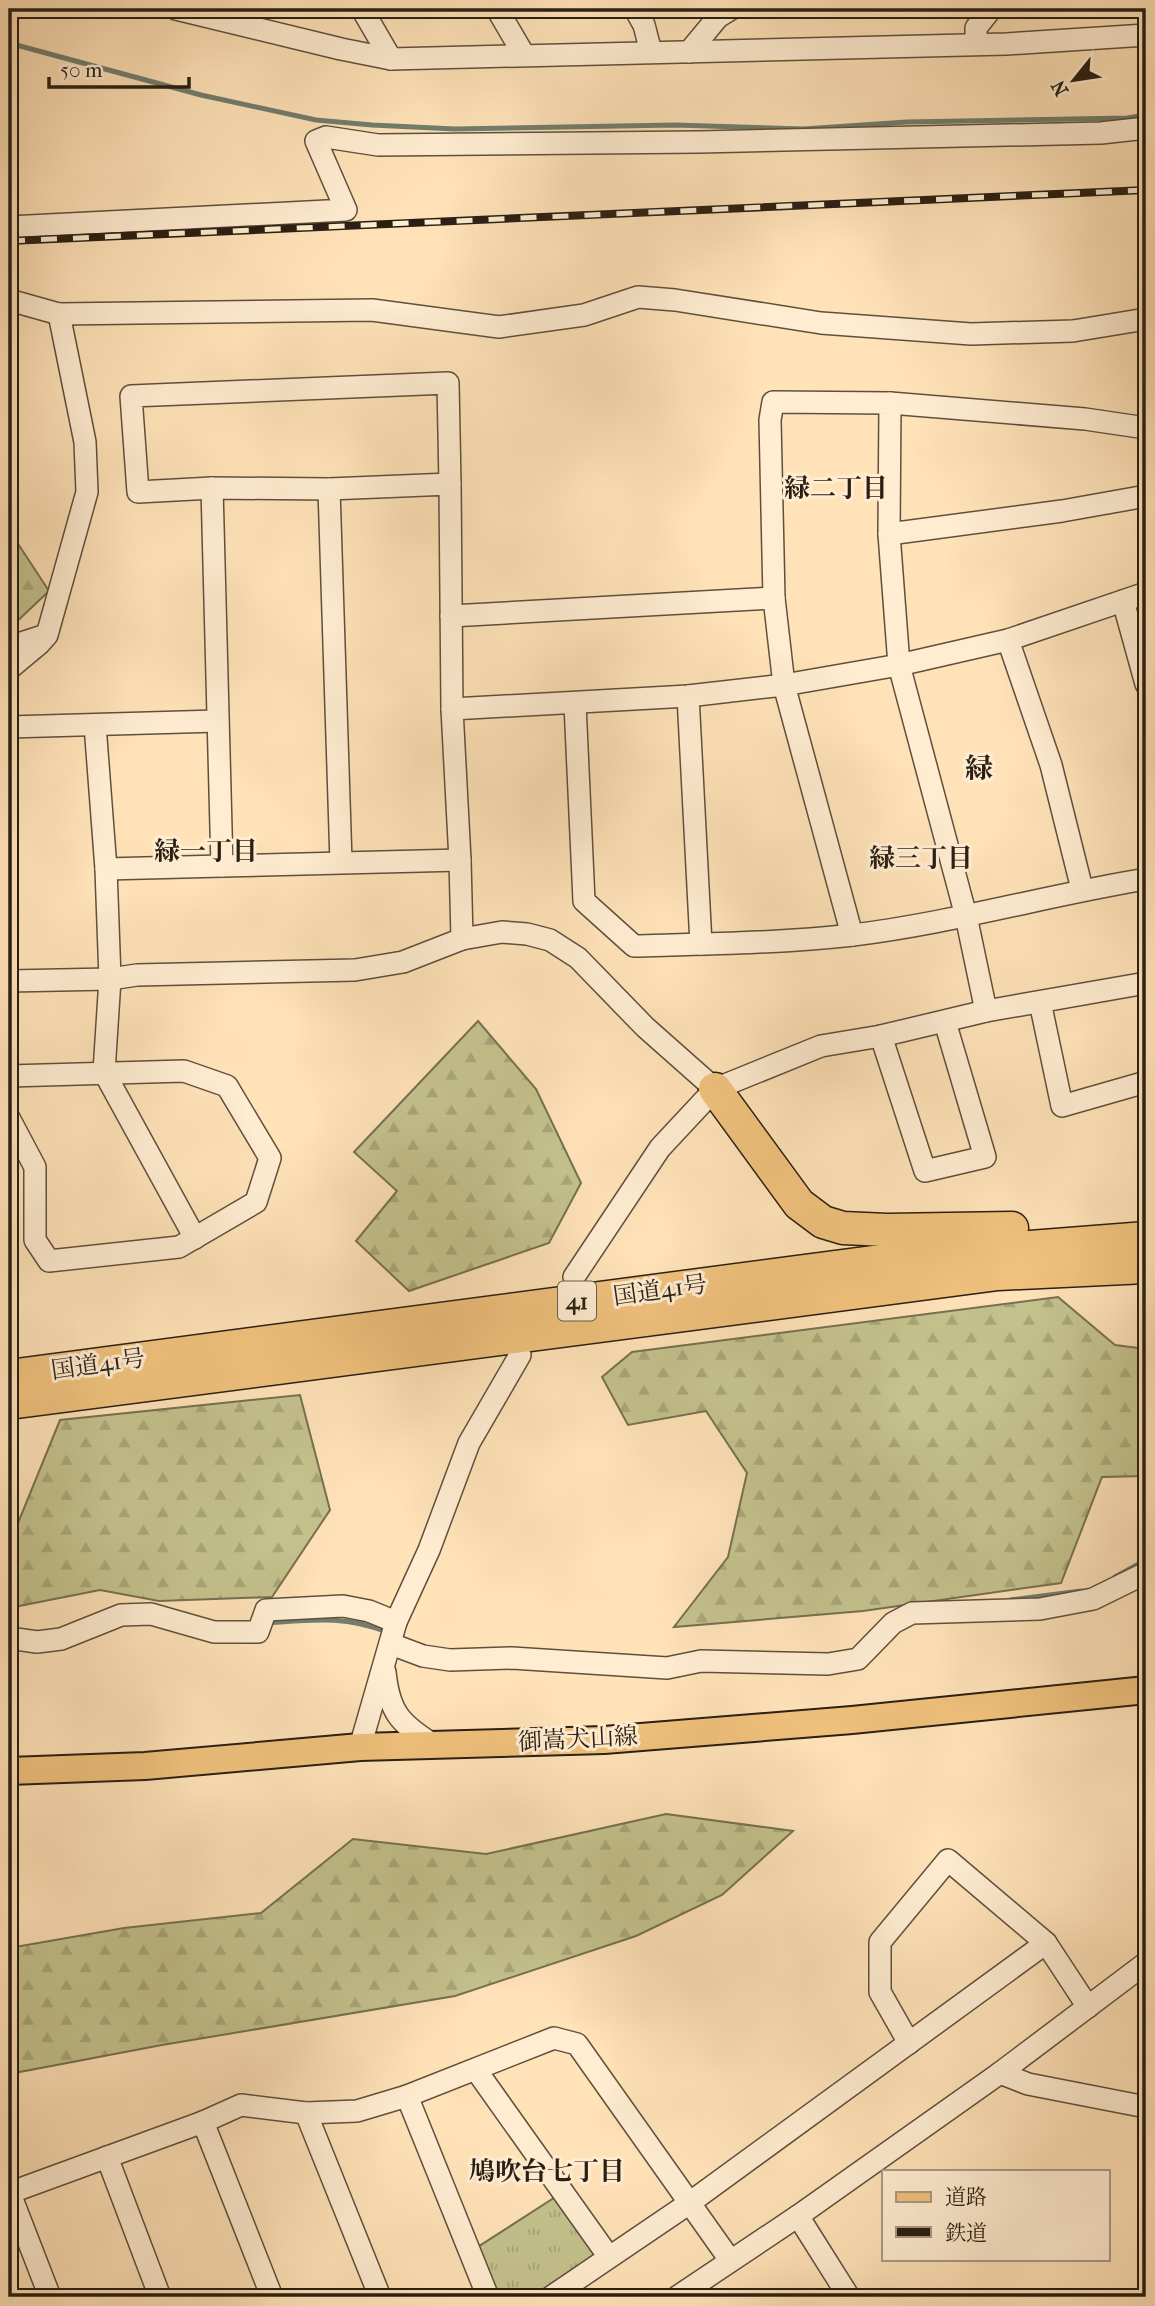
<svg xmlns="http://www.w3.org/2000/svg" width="1155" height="2306" viewBox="0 0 1155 2306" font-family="'IM FELL French Canon','Noto Serif JP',serif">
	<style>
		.grass { fill: url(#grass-tufts); stroke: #767050; stroke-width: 2 }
		.forest { fill: url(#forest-firs); stroke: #767050; stroke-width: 2 }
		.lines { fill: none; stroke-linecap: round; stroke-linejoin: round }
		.stream { stroke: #717e6e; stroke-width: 5 }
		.minor-casing { stroke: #5e503c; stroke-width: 24 }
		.major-casing { stroke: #291f13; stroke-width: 30 }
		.highway-casing { stroke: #291f13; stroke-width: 35 }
		.minor { stroke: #ffecd1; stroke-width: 21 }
		.major { stroke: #f0c17c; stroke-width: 26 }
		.highway { stroke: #f0c17c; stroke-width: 32 }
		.rail-casing { stroke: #291f13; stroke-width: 8 }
		.rail { stroke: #ffecd1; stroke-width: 5; stroke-dasharray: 16; stroke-linecap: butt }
		.labels { text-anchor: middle; stroke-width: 6; stroke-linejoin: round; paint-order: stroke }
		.shield { fill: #ffecd1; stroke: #695c4c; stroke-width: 2 }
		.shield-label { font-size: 23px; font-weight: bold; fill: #291f13 }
		.street-label { font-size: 24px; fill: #291f13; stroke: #ffecd1 }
		.neighbourhood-label { font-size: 26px; font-weight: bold; fill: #291f13; stroke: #ffecd1 }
		.quarter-label { font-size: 28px; font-weight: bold; fill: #291f13; stroke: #ffecd1 }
	</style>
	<defs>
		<pattern id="grass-tufts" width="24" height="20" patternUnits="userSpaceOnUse" patternTransform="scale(1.75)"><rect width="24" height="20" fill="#c4c28d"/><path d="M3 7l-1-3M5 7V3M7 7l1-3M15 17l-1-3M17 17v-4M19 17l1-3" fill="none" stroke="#a8a679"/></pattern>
		<pattern id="forest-firs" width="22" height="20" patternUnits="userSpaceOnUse" patternTransform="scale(1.75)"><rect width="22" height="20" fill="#c4c28d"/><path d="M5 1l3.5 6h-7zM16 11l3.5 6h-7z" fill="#a8a679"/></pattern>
	</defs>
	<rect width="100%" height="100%" fill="#ffe2b8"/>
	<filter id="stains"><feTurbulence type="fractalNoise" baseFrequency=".00286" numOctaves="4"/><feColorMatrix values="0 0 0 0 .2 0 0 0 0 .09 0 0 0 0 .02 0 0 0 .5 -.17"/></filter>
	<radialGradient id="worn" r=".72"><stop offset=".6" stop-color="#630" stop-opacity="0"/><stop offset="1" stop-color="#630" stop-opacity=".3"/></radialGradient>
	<!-- grass -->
	<polygon class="grass" points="563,2192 609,2257 551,2297 488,2297 470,2252"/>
	<!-- forest -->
	<g class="forest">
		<polygon points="9,530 49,591 9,629"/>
		<polygon points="478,1021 536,1089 581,1183 549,1243 409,1291 356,1241 397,1191 354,1152"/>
		<polygon points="1058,1297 1115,1345 1146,1349 1146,1476 1102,1477 1061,1583 863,1611 674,1627 728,1557 747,1473 706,1411 628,1425 602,1377 632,1352"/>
		<polygon points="300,1395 330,1510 272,1597 159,1601 100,1590 9,1608 9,1545 60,1420"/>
		<polygon points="666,1814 793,1831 722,1895 636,1936 455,1996 162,2045 9,2074 9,1948 124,1928 261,1913 353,1839 486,1854"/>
	</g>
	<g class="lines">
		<!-- stream -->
		<g class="stream">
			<polyline points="9,43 201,95 316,120 372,125 455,129 675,125 803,129 907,122 1127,118 1146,115"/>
			<polyline points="1115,1577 1146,1560"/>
			<polyline points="1010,1600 1081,1591"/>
			<path d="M266 1623C311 1620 344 1615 387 1632"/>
		</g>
		<defs>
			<g id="minor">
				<polyline points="176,9 341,49 391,59 1006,44 1146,35"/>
				<polyline points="362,9 391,59"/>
				<polyline points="497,9 524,55"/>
				<polyline points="635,9 644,25 651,52"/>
				<polyline points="976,44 976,28 991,9"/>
				<polyline points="689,52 718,17 731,9"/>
				<polyline points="9,227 346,210 316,141 326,137 378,145 700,142 1101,133 1146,128"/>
				<polyline points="9,300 59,314 372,310 499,327 584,315 638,297 675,300 821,323 971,334 1073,331 1146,319"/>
				<polyline points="890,403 1085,419 1146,428"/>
				<polyline points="212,488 138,492 131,396 448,383 450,484"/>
				<polyline points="329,489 341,862"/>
				<polyline points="889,534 899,665 966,916 986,1011"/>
				<polyline points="1123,601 1146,684"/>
				<polyline points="451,616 774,598"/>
				<polyline points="1008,640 1051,765 1082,889"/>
				<polyline points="9,647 43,636"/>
				<polyline points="9,669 39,644 47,635 87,492 85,442 59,314"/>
				<polyline points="688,696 701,944"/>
				<path d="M575 704 584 901 634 946C705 944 782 943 853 935 952 923 1048 895 1146 879"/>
				<polyline points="452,709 450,484 329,489 212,488 222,866 460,860"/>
				<polyline points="95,725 106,869 110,979 104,1072 195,1238"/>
				<polyline points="9,727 217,721"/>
				<polyline points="106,869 222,866"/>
				<polyline points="852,935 784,685 774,598 770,420 773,402 890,403 889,534 1062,511 1146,496"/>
				<polyline points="462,939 460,860 452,709 688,696 784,685 899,665 1008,640 1146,593"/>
				<polyline points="9,981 110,979 137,975 355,970 403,962 462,939 502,932 527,934 550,940 578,958 645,1027 715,1089"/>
				<polyline points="1040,1002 1062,1106 1146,1082"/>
				<polyline points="881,1036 925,1171 985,1157 945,1022"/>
				<polyline points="9,1076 184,1071 227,1086 270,1158 256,1202 179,1247 49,1261 35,1240 35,1167 9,1118"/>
				<polyline points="574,1277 660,1148 715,1089 821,1046 881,1036 986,1011 1146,983"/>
				<polyline points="9,1638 37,1642 61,1639 121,1615 151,1614 214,1632 258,1632 266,1610 343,1606 369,1611 396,1622"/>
				<polyline points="391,1644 423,1656 450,1660 512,1658 667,1668 701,1661 828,1664 858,1659 893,1623 912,1613 1040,1609 1093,1599 1146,1573"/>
				<path d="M385 1672C389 1712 400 1724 434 1745"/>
				<polyline points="360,1747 396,1622 429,1550 469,1443 520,1355"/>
				<polyline points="909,2043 880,1992 880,1942 948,1860 1046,1943"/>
				<polyline points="476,2070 609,2257"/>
				<polyline points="1000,2073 1028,2084 1146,2107"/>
				<polyline points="407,2096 488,2297"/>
				<polyline points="306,2113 380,2297"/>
				<polyline points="203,2122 272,2297"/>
				<polyline points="107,2157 160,2297"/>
				<polyline points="9,2191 50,2297"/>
				<polyline points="9,2193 203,2122 241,2105 306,2113 357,2111 407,2096 554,2038 577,2044 730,2260"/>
				<polyline points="798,2216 849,2297"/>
				<polyline points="551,2297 688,2204 1046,1943 1088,2007"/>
				<polyline points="677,2297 798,2216 1000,2073 1146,1963"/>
			</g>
			<polyline id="major" points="9,1771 145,1766 360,1747 604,1740 852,1720 1146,1690"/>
			<g id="highway">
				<polyline points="715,1089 799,1204 823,1222 843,1228 887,1230 1012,1228"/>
				<polyline points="9,1376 926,1255 1146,1238"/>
				<polyline points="9,1403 998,1274 1146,1267"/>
			</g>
		</defs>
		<!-- minor casing -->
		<use href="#minor" class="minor-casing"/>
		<!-- major casing -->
		<use href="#major" class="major-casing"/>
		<!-- highway casing -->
		<use href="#highway" class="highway-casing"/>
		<!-- minor -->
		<use href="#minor" class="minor"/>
		<!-- major -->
		<use href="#major" class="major"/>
		<!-- highway -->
		<use href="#highway" class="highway"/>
		<defs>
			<polyline id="rail" points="9,241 1146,190"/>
		</defs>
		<!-- rail casing -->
		<use href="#rail" class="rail-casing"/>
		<!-- rail -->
		<use href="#rail" class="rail"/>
	</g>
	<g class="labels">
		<!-- shield labels -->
		<rect class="shield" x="558" y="1281.5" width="38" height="39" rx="5"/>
		<g class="shield-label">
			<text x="577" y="1309">41</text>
		</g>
		<!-- street labels -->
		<g class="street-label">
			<text transform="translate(660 1290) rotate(-8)" y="8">国道41号</text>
			<text transform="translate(98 1364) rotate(-8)" y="8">国道41号</text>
			<text transform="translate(578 1739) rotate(-3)" y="8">御嵩犬山線</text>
		</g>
		<!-- neighbourhood labels -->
		<g class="neighbourhood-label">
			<text x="836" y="497">緑二丁目</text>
			<text x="206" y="860">緑一丁目</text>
			<text x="921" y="867">緑三丁目</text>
			<text x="547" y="2180">鳩吹台七丁目</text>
		</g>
		<!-- quarter labels -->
		<g class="quarter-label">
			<text x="979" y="778">緑</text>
		</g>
	</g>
	<!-- margin -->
	<rect width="1155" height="2306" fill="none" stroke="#ffe2b8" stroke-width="35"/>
	<rect x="10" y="10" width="1134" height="2285" fill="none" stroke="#291f13" stroke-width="3.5"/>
	<rect x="18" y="18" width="1120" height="2271" fill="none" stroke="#291f13" stroke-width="2"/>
	<!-- legend -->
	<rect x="882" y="2170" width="228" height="91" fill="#ffecd1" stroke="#a99a85" stroke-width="2"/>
	<rect x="896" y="2192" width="35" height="10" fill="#f0c17c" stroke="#a99a85" stroke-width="2"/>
	<text x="945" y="2204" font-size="21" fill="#291f13">道路</text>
	<rect x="896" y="2227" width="35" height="10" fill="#291f13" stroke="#a99a85" stroke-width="2"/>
	<text x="945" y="2240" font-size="21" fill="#291f13">鉄道</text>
	<!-- north arrow -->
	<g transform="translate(1074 80) rotate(240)" stroke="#ffecd1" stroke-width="5" paint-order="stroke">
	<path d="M0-5L12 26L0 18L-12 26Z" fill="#291f13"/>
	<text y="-10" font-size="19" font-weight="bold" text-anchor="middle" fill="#291f13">N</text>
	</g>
	<!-- scale -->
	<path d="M49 77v10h140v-10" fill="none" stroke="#291f13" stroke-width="3.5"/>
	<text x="60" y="77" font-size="21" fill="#291f13" stroke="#ffecd1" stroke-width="5" paint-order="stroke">50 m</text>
	<rect width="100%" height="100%" filter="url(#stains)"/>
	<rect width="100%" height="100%" fill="url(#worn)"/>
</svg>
